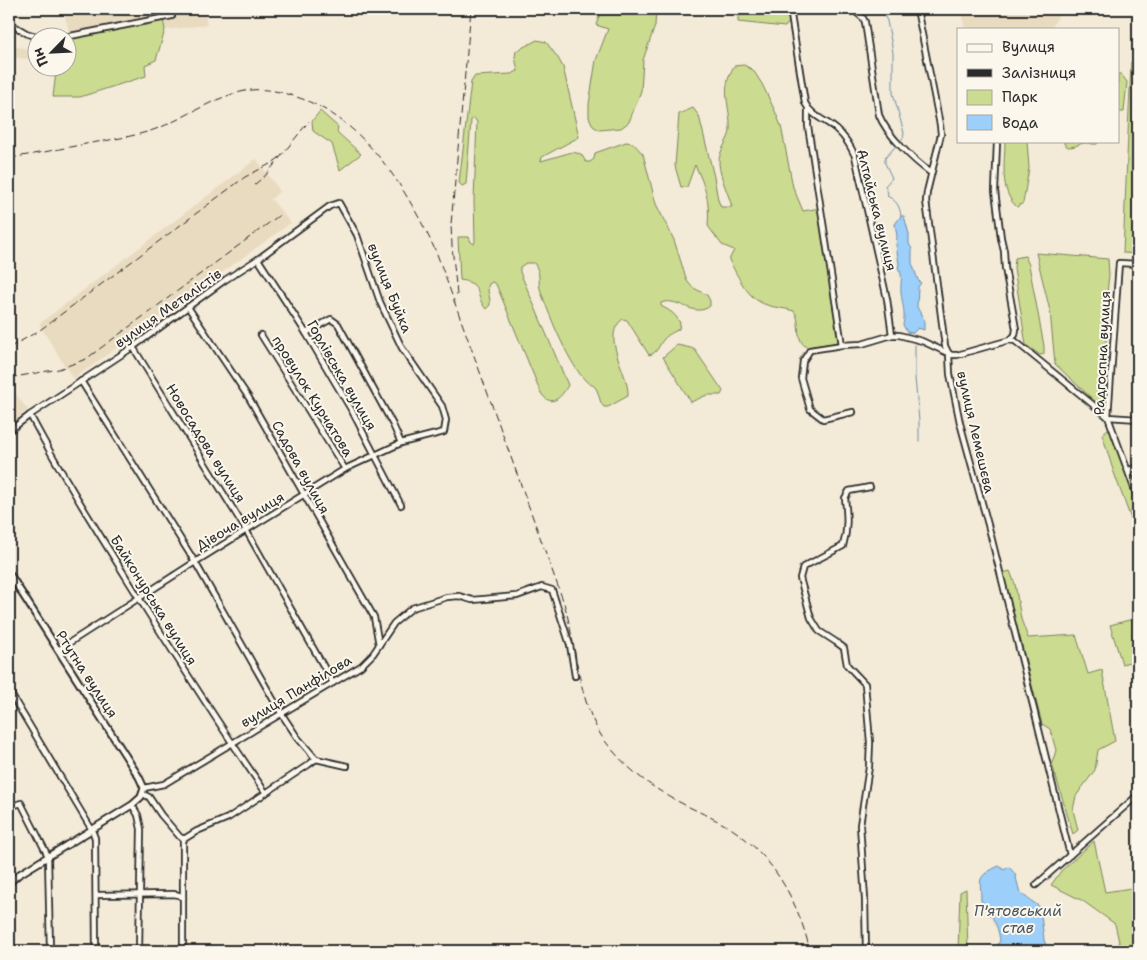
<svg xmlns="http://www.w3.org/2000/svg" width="1147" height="960" viewBox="0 0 1147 960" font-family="'Shantell Sans',sans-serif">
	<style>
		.built { fill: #e9dbc0 }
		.green { fill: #cbdb8f; stroke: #7b835d }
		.water { fill: #9ccff9; stroke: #6f8da7 }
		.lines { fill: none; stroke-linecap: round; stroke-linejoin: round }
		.stream { stroke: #6f8da7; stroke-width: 1 }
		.minor-casing { stroke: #2b2b2b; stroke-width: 8 }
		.major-casing { stroke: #2b2b2b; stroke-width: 9 }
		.minor { stroke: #fbf7ec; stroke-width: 4.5 }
		.major { stroke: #fbf7ec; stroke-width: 5 }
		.rail { stroke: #2b2b2b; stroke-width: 1; stroke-dasharray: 8 4; stroke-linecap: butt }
		.labels { text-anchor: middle; stroke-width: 4; stroke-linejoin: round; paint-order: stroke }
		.street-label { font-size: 14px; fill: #2b2b2b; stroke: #fbf7ec }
		.water-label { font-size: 15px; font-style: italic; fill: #47545e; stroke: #fbf7ec }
	</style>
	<rect width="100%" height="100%" fill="#f3ead8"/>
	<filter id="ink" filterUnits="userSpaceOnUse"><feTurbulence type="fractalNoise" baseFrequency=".02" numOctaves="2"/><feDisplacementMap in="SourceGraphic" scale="10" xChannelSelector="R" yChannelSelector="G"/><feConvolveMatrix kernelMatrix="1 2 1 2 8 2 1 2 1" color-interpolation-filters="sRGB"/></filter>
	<g filter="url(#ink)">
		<!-- built -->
		<g class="built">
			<polygon points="63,9 204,9 207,25 165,30 162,14 70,35 71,38 68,53 68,38 41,38 70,35"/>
			<polygon points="961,9 1062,9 1051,29 965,29"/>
			<polygon points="35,38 37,38 37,65 35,64 35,60 9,57 9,45 27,49"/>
			<polygon points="256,159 280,191 271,199 291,223 73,379 39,324"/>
			<polygon points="9,386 28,410 9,425"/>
		</g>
		<!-- green -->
		<g class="green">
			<polygon points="602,9 656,9 655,26 643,60 641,91 629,122 621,128 599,130 593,126 589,117 589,104 596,60 608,29 596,25"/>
			<polygon points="738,9 788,9 789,22 785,27 738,22"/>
			<path d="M162 14 165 30 156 60 145 65 146 76 80 97H53L56 72 61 68H68C68 58 71 42 70 35Z"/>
			<path d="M537 40 546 42 558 58 563 67 579 137 542 157 541 161 572 152 581 154 586 162H590L594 159 595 153 626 142 633 143 643 154 656 204 674 240 687 281 692 287 707 295 710 301V306C694 319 678 296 661 303V306C670 311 675 313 680 323L679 329C674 332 667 335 664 339 658 346 658 353 649 355L627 320 623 319C599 336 630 374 628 396L608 407H604C598 401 600 392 594 386 592 385 589 384 587 382 569 365 550 317 541 292 537 281 542 274 534 263H526L520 267V272L568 385C562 397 551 409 541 393L496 284 492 282 489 284C486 290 491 298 490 305L486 309C473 293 484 284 460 280L458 237H469L471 242 474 244 475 241 474 200 477 122 474 118 471 120 466 184 462 186 459 183 471 82 475 76 511 74 518 71 515 57 516 51Z"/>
			<polygon points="1131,62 1138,62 1138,254 1123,253"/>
			<path d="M744 65 753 70 762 84 775 111 781 126 793 187 803 211 820 208 840 342 806 347C794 338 802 322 794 311 785 308 775 308 767 305 747 299 738 276 729 260L734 250 722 245 708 226C710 201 706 188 695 165L687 187H681L675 166 679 114 693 108 699 116 714 177 718 200 721 207H732C728 192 720 178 719 163 718 151 730 139 730 130 731 104 719 92 734 66Z"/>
			<polygon points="1118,74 1121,74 1127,82 1124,112 1118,112"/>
			<polygon points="320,111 338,127 337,132 361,154 340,170 332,144 313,131 312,121"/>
			<path d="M1005 141H1027L1029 168 1023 203 1017 207C999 191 1005 163 1005 141Z"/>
			<path d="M1064 141H1099L1097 144C1092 145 1089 142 1084 143 1078 144 1076 147 1068 147L1064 144Z"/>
			<polygon points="1036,253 1108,259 1109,274 1104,325 1107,349 1106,404 1099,405 1055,364 1050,311"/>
			<polygon points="1025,256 1029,265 1044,346 1044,354 1040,355 1026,345 1014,268 1015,258"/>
			<polygon points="677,345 691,348 695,350 723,391 721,395 707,395 691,402 663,357"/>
			<polygon points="1109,428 1138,508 1138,538 1113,470 1102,434"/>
			<polygon points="1010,571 1015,584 1021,619 1028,638 1076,635 1088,674 1102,670 1115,741 1098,750 1095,770 1076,796 1073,810 1078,830 1073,834 1052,764 1056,750 1050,729 1042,724 1003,573"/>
			<polygon points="1129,620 1138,621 1138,660 1122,664 1110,625"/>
			<polygon points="1094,841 1105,892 1138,887 1138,951 1121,951 1115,924 1083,901 1051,885 1061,871"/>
			<polygon points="966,889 968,951 958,951 960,892"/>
		</g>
		<!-- water -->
		<g class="water">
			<path d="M901 216H904L909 234V244L912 249V263L918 280 921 283 918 287 917 307 924 320V330L918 328 913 333 907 332 903 325C906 313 902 304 901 292 900 282 904 276 898 268L899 264 896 245 897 236 895 224Z"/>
			<path d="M999 866 1004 870 1009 867 1015 874 1020 893 1040 907 1044 940 1048 951H1000L1001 949 998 944 1000 941C999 932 995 917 987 912V905L981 901C981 879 975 877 999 866Z"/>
		</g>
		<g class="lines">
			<!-- stream -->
			<g class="stream">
				<path d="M881 9 887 21 891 41 893 53V93L904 133 903 138 885 158V163L892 178 885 186 888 193 887 196C896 200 900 206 901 216"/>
				<polyline points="915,344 915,378 919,421 919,441"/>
			</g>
			<defs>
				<g id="minor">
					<path d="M790 9 805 103C812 117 826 120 837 130 845 137 851 147 855 156L887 299 892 335"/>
					<path d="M852 9 863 18 865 22 879 115C887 135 913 160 931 173"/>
					<polyline points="917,9 940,125 941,134 927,192 926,201 945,346 949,354 950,374 960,423 990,532 1070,855"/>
					<polyline points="9,23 28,34 44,38"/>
					<polyline points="60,38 172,16"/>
					<polyline points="808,109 808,126 842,345"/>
					<polyline points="997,142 995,191 1001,238 1004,251 1005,268 1016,329 1015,335 1010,340"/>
					<polyline points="258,259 306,333 352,411 401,505"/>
					<polyline points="1138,264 1119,263 1108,417 1138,499"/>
					<polyline points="188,307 249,398 374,617 379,645"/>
					<polyline points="306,333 331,319 338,324 393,425 401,443"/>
					<polyline points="261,335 345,469"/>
					<polyline points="133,347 246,530 333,683"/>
					<polyline points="81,381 195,562 281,713 297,737 316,759"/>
					<polyline points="853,412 823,419 810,409 801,378 803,361 810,350 842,345 862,344 892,335 899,335 922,341 952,355 957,355 1010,340 1015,341 1108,417 1138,419"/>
					<path d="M30 415C66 483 108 548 149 614 187 674 225 734 266 793"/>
					<polyline points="9,431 30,415 133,347 225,280 258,259 330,206 339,203 357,235 380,302 402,348 442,406 446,420 444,432 401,443 345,469 195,562 58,650"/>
					<polyline points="1129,470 1138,467"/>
					<polyline points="9,691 92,830 95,838 96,951"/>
					<polyline points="316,759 347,766"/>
					<polyline points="144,788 164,784 361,666 373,654 394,623 412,608 447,597 459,596 472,600 484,599 517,596 542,587 552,590 570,645 575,676"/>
					<polyline points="143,794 149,797 161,815 180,837 184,839 197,831 228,818 308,765 316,759"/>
					<polyline points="132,805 138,815 141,829 139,951"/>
					<polyline points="9,807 21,803 48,856 50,951"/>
					<polyline points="183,838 183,951"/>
					<polyline points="1036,885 1138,795"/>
					<polyline points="97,895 173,894 179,895 183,898"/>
					<path d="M866 951 865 899 860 825 869 767 870 742 865 684 847 665 844 648 836 642 819 631 811 618 800 578 803 567 843 546C848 529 847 515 845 498L849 491 870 487"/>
				</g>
				<polyline id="major" points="9,573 139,777 144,788 141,797 132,805 18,875 9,883"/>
			</defs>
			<!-- minor casing -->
			<use href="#minor" class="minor-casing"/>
			<!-- major casing -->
			<use href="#major" class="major-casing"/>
			<!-- minor -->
			<use href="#minor" class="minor"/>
			<!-- major -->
			<use href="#major" class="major"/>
			<!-- rail -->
			<g class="rail">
				<path d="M9 158C36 154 64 148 91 143 110 140 129 137 147 132 181 122 209 98 245 91 260 88 275 90 290 95 363 115 407 189 437 254L564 603C577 647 578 705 605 741 622 763 641 780 665 794 686 807 711 816 732 829 774 857 799 903 810 951"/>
				<polyline points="254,185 266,175 309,121"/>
				<polyline points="457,295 452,246 451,224 471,9"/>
				<polyline points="9,348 40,330 245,177 272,163 283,155"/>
				<polyline points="9,378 59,369 86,359 281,214"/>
			</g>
		</g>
	</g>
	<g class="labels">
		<!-- street labels -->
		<g class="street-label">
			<text transform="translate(877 210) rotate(76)" y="5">Алтайська вулиця</text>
			<text transform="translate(390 288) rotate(68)" y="5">вулиця Буйка</text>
			<text transform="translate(168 308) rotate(-35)" y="5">вулиця Металістів</text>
			<text transform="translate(1102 353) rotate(-87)" y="5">Радгоспна вулиця</text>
			<text transform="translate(342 375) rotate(60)" y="5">Горлівська вулиця</text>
			<text transform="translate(313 396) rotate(58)" y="5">провулок Курчатова</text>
			<text transform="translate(976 432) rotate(77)" y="5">вулиця Лемешєва</text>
			<text transform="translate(206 443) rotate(58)" y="5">Новосадова вулиця</text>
			<text transform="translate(301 467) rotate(61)" y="5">Садова вулиця</text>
			<text transform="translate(240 521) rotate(-31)" y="5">Дівоча вулиця</text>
			<text transform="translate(154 600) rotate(58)" y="5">Байконурська вулиця</text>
			<text transform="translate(87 674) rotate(57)" y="5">Ртутна вулиця</text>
			<text transform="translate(296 691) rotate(-31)" y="5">вулиця Панфілова</text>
		</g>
		<!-- water labels -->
		<g class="water-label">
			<text x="1018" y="916">П'ятовський<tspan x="1018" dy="17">став</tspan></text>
		</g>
	</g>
	<!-- margin -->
	<rect width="1147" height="960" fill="none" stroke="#fbf7ec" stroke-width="30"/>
	<rect x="15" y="15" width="1117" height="930" fill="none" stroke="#2b2b2b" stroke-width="2" filter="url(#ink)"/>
	<!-- legend -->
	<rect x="957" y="28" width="162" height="115" fill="#fbf7ec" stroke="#a8a59f"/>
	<rect x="967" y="44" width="25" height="8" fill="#fbf7ec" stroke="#a8a59f"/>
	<text x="1002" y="52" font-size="15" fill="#2b2b2b">Вулиця</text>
	<rect x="967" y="69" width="25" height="8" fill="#2b2b2b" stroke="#a8a59f"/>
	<text x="1002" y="78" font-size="15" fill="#2b2b2b">Залізниця</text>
	<rect x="967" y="90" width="25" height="15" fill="#cbdb8f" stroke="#a8a59f"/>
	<text x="1002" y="102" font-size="15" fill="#2b2b2b">Парк</text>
	<rect x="967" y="115" width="25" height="15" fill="#9ccff9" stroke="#a8a59f"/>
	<text x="1002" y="128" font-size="15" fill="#2b2b2b">Вода</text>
	<!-- north arrow -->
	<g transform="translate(52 52) rotate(246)"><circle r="24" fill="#fbf7ec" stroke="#a8a59f"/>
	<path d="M0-4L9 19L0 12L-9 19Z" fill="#2b2b2b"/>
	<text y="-8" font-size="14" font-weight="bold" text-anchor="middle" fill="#2b2b2b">Пн</text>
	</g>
</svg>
